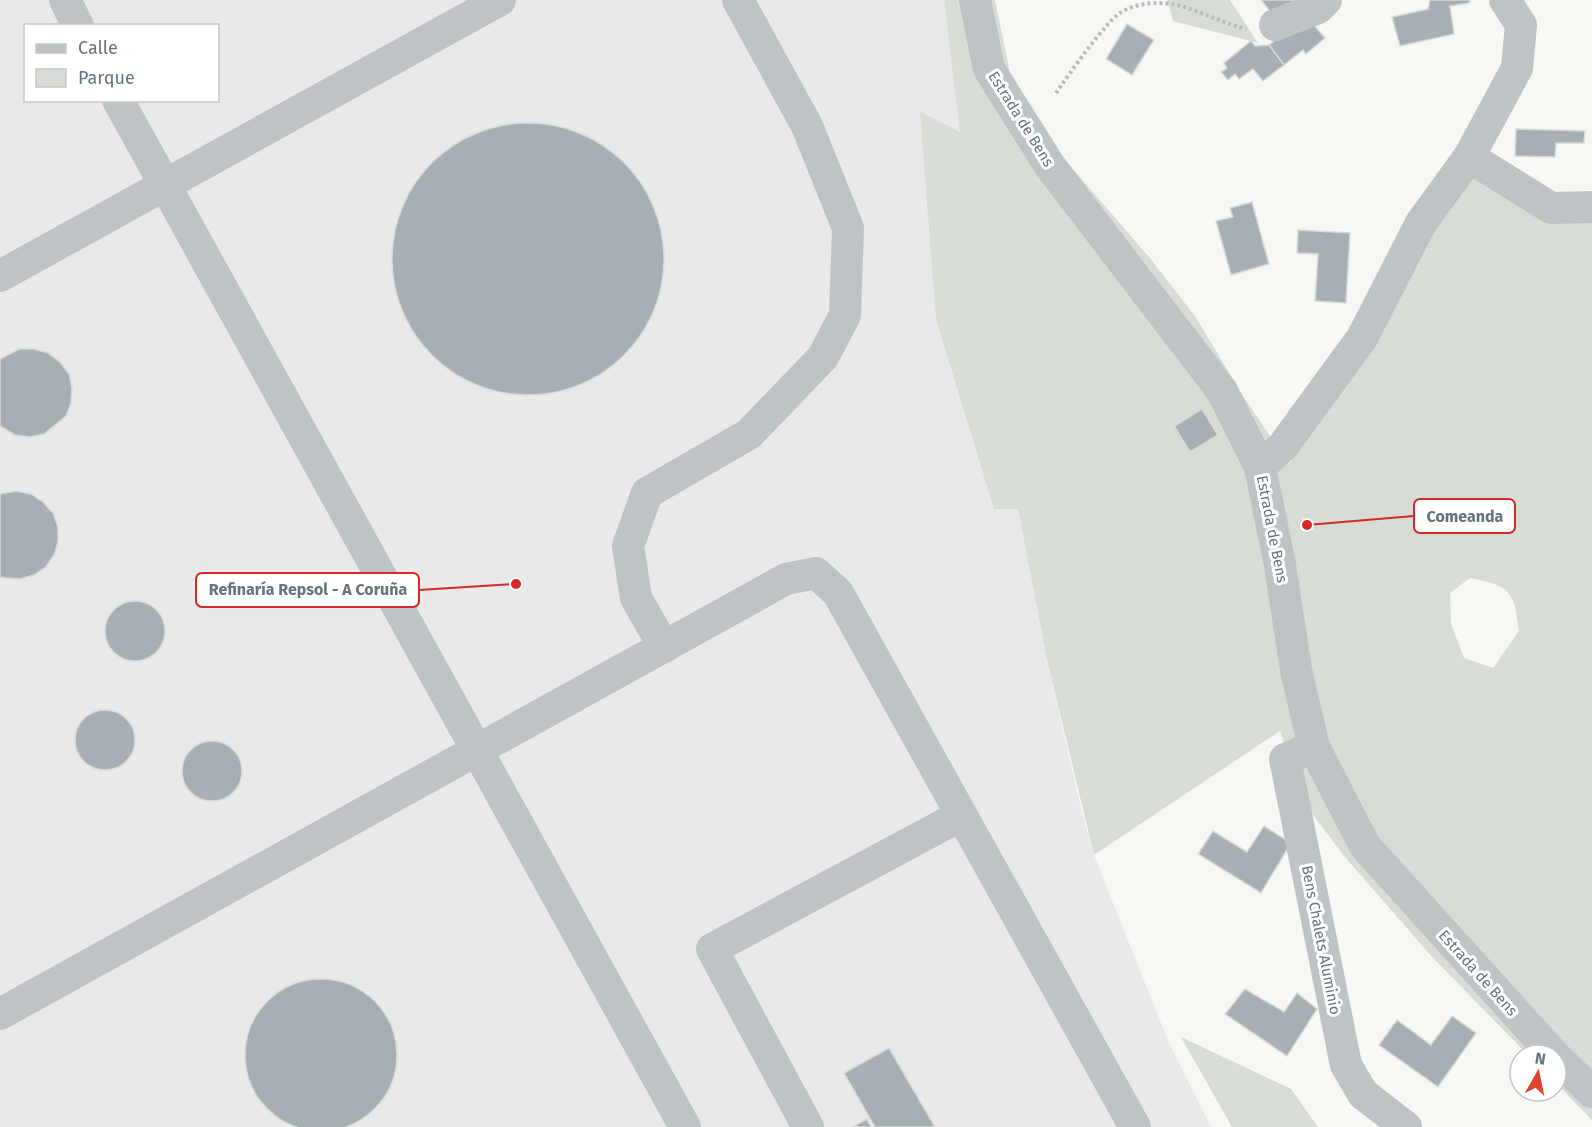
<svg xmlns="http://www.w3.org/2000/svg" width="1592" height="1127" viewBox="0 0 1592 1127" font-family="'Fira Sans',sans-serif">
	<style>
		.built { fill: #e8e9e8; fill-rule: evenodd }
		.green { fill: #d7dcd4; fill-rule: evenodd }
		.building { fill: #a5afb4; stroke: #d9d9d7; stroke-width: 1.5 }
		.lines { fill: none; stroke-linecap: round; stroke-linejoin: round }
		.path { stroke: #b9bcbe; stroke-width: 4; stroke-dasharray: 3 3; stroke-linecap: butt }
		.minor { stroke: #bec3c6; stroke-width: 32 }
		.labels { text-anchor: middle; stroke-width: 6; stroke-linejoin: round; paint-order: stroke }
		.street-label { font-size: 15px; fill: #63757e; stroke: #fff }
		.leader { fill: none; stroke: #d62828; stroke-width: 2 }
		.callout-dot { fill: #d62828; stroke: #fff; stroke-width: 2 }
		.callout { fill: #fff; stroke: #d62828; stroke-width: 2 }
		.callout-label { font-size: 16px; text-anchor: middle; font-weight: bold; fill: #63757e }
	</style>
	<rect width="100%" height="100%" fill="#f7f7f4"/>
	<!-- built -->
	<path class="built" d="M0 0H944L961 130 1018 509 1047 660 1082 813 1094 855 1169 1043 1211 1127H0ZM26 26H218V100H26Z"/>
	<!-- green -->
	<g class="green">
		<path d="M944 0H995L1010 73 1053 146 1149 257 1195 316 1243 396 1289 464 1370 345 1438 222 1477 173 1592 213V1120L1556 1083V1055H1528L1433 958 1344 856 1302 800 1280 731 1094 855 1047 660 1018 509H994L936 319 920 112 960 132ZM1470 578C1511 586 1514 591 1519 631L1493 668 1464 658 1451 624 1450 593Z"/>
		<polygon points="1167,0 1230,0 1258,43 1173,21"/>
		<polygon points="1181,1037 1291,1089 1318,1127 1232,1127"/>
	</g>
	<!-- building -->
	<g class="building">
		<polygon points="1261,0 1292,0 1295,4 1277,20"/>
		<polygon points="1430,0 1470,0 1469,3 1450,6 1454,34 1400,46 1392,17 1428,9"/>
		<polygon points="1305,15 1325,38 1306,54 1303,50 1284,65 1269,45"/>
		<polygon points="1127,24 1154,40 1132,75 1106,59"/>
		<polygon points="1251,41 1255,46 1269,45 1284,65 1263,81 1253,69 1239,79 1235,74 1228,80 1221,72 1227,68 1224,63"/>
		<circle cx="528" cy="259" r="136"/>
		<polygon points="1516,129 1585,131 1584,143 1556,143 1555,157 1515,156"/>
		<polygon points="1252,202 1269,264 1231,275 1216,221 1233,217 1230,208"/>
		<polygon points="1298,230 1350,233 1346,303 1315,301 1318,254 1297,253"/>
		<polygon points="19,349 34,349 48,353 60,362 69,374 72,388 71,403 66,416 44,434 30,437 15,435 0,426 0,359"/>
		<polygon points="1202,409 1218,435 1190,452 1174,426"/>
		<polygon points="16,491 31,494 43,502 53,513 58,527 58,542 54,555 46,567 34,575 20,579 6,578 0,577 0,494"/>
		<circle cx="135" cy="631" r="30"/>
		<circle cx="105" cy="740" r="30"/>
		<circle cx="212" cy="771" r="30"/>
		<polygon points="1264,826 1291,843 1261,893 1198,854 1213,831 1247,852"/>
		<circle cx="321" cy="1055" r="76"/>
		<polygon points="1245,989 1284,1012 1297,993 1317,1009 1287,1056 1225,1014"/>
		<polygon points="1452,1016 1476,1033 1438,1087 1379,1045 1397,1020 1431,1045"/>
		<polygon points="889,1048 935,1127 875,1127 844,1073"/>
		<polygon points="867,1119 871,1127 852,1127"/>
	</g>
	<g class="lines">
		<!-- path -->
		<path class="path" d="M1056 93C1068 76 1107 19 1123 11 1140 2 1163 1 1181 6 1203 13 1224 23 1246 29"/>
		<!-- minor -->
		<g class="minor">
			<polyline points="65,0 78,26"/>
			<polyline points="975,0 989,69 1050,166 1222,391 1260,467 1280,565 1296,670 1314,747 1365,846 1554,1055"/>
			<polyline points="1275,25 1318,8 1326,0"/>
			<polyline points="118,100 685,1127"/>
			<polyline points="1469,157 1551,208 1592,207"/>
			<polyline points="0,276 500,0"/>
			<polyline points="1260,467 1283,446 1362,338 1421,223 1469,157 1517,68 1521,25 1505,0"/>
			<polyline points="664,647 636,598 628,546 647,493 749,434 823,357 845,315 848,228 807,126 738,0"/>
			<polyline points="1314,747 1285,759 1346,1065 1363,1094 1406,1127"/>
			<polyline points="0,1014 786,579 816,573 838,593 1135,1127"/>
			<polyline points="1556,1057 1592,1092"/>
			<polyline points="808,1127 712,949 960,816"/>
		</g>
	</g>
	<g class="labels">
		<!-- street labels -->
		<g class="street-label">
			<text transform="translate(1021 119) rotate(58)" y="5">Estrada de Bens</text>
			<text transform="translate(1272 529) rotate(79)" y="5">Estrada de Bens</text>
			<text transform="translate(1321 940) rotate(79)" y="5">Bens Chalets Aluminio</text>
			<text transform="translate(1478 973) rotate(48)" y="5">Estrada de Bens</text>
		</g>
	</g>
	<!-- callouts -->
	<path class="leader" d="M1307 525L1414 516M516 584L419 590"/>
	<g class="callout-dot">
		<circle cx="1307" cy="525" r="6"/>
		<circle cx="516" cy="584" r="6"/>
	</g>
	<g class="callout">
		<rect x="1414" y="499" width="101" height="34" rx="6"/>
		<rect x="196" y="573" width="223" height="34" rx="6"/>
	</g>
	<g class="callout-label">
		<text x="1465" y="522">Comeanda</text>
		<text x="308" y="595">Refinaría Repsol - A Coruña</text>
	</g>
	<!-- legend -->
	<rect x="24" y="24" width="195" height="78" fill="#ffffff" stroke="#c1c8cb" stroke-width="1.5"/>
	<rect x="36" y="44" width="30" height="9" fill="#bec3c6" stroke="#c1c8cb" stroke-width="1.5"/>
	<text x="78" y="54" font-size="18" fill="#63757e">Calle</text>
	<rect x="36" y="69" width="30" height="18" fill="#d7dcd4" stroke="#c1c8cb" stroke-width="1.5"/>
	<text x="78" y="84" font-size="18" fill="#63757e">Parque</text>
	<!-- north arrow -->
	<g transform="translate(1538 1073) rotate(9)"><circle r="28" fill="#ffffff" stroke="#c1c8cb" stroke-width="1.5"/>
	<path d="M0-4.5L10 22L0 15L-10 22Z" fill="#dc452f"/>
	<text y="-9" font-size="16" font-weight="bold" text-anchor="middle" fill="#63757e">N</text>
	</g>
</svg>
